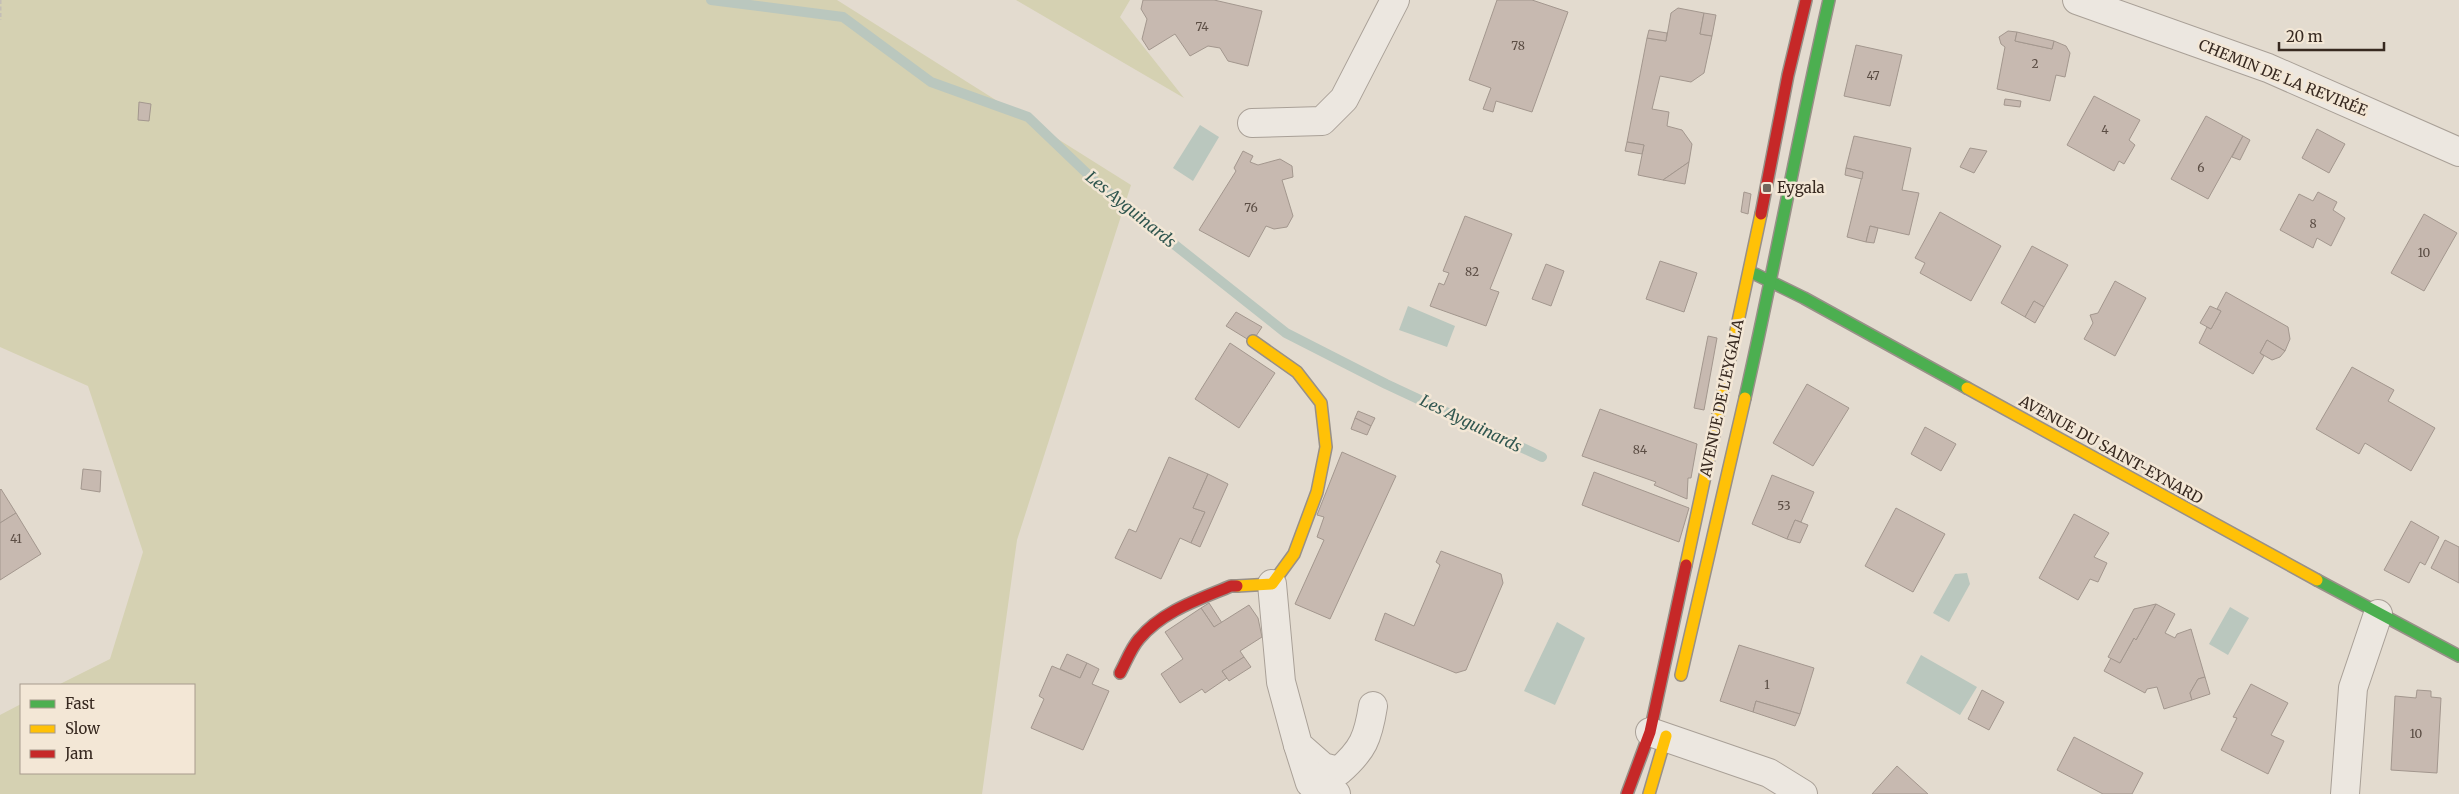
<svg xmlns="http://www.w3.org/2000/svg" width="2459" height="794" viewBox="0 0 2459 794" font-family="Merriweather,serif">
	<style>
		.green { fill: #d5d1b2 }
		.water { fill: #bac7be }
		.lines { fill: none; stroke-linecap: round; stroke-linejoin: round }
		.stream { stroke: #bac7be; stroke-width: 10 }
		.building { fill: #c7b9b0; stroke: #a3978e }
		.street-casing { stroke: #a9a097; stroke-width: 30 }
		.fast-casing { stroke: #989088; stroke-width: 14 }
		.slow-casing { stroke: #989088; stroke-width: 14 }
		.jam-casing { stroke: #989088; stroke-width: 14 }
		.path { stroke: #c4beb6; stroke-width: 3; stroke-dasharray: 4 2.5; stroke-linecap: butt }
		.street { stroke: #ece7e0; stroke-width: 28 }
		.fast { stroke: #4caf50; stroke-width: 11 }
		.slow { stroke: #ffc107; stroke-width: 11 }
		.jam { stroke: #c62828; stroke-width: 11 }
		.poi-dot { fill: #73675d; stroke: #f3e7d6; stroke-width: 2 }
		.labels { text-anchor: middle; stroke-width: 5; stroke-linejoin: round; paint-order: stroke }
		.number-label { font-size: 12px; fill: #5b4d44 }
		.street-label { font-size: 15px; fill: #372920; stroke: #f3e7d6 }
		.poi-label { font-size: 15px; fill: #372920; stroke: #f3e7d6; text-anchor: start }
		.water-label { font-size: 16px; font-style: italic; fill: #30564f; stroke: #f3e7d6 }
	</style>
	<rect width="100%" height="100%" fill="#e3dbcf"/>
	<!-- green -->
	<g class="green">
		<polygon points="0,0 837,0 1131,185 1017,540 982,794 0,794 0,715 21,704 21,773 194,773 194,685 58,685 110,659 143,552 88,386 0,347"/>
		<polygon points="1016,0 1130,0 1120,17 1184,98"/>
	</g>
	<!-- water -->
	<g class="water">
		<polygon points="1200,125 1219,137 1193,181 1173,168"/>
		<polygon points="1408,306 1455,326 1447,347 1399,330"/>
		<polygon points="1967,573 1970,584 1949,622 1933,613 1955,574"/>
		<polygon points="2230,607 2249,618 2228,655 2209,644"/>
		<polygon points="1557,622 1585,638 1555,705 1524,691"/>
		<polygon points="1921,655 1977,687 1960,715 1906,683"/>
	</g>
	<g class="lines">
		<!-- stream -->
		<polyline class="stream" points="711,0 843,17 931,82 1028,117 1098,184 1286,333 1386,384 1542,457"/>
	</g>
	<!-- building -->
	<g class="building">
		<polygon points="1143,0 1214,0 1262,11 1248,66 1228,61 1220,48 1208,46 1190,56 1175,34 1149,50 1142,39 1147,19 1141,9"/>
		<polygon points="1497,0 1532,0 1568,12 1532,112 1496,101 1493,112 1483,109 1491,88 1469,80"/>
		<polygon points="1678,8 1704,13 1700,34 1712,36 1704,73 1691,82 1660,76 1652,109 1669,112 1667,126 1682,130 1692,144 1689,162 1663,180 1638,175 1644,145 1627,142 1647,38 1666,41 1671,13"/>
		<polygon points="1704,13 1716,15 1712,36 1700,34"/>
		<polygon points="1649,30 1667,33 1666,41 1647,38"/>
		<polygon points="2008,31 2017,32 2015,41 2052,49 2054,41 2066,46 2070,53 2065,77 2056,75 2050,101 1997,89 2005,47 2001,44 1999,37"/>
		<polygon points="2017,32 2054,41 2052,49 2015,41"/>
		<polygon points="1856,45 1902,55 1890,106 1844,96"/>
		<polygon points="2094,96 2140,120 2129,140 2135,145 2124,164 2119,161 2114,171 2067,145"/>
		<polygon points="2005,99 2021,101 2020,107 2004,105"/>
		<polygon points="139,102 151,104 149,121 138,120"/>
		<polygon points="2206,116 2243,136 2208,199 2171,179"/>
		<polygon points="2317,129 2345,144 2329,173 2302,158"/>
		<polygon points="1854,136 1911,148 1902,190 1919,193 1909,235 1870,226 1866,242 1847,237 1863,172 1846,168"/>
		<polygon points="2243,136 2250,140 2240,160 2232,157"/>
		<polygon points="1627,142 1644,145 1642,154 1625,151"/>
		<polygon points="1970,148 1987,151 1974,173 1960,167"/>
		<polygon points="1243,151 1253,156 1250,162 1258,165 1280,159 1292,166 1293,177 1282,180 1293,216 1287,227 1274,229 1266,226 1249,257 1199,230 1236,171 1234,168"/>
		<polygon points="1689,162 1685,184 1663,180"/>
		<polygon points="1846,168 1863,172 1862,179 1845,175"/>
		<polygon points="1744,192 1751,194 1748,214 1741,212"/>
		<polygon points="2318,192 2337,202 2333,210 2345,218 2331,246 2317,238 2313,248 2280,230 2299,194 2313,201"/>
		<polygon points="1940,212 2001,246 1971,301 1920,273 1925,263 1915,258"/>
		<polygon points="2424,214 2457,233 2424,291 2391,273"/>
		<polygon points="1465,216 1512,234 1490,289 1499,292 1486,326 1430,306 1439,283 1444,285 1449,273 1443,271"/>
		<polygon points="1870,226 1878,228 1874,243 1866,242"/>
		<polygon points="2032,246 2068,265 2044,307 2034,301 2025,317 2001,303"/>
		<polygon points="1660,261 1697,273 1684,312 1646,299"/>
		<polygon points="1546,264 1564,271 1551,306 1532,299"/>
		<polygon points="2115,281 2146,298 2115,356 2084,339 2093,323 2090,315 2098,313"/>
		<polygon points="2226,292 2288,327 2290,339 2285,351 2267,340 2260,353 2264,356 2253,374 2199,343 2207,327 2211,329 2221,311 2217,309"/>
		<polygon points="2034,301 2044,307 2035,323 2025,317"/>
		<polygon points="2210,306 2221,311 2211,329 2200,323"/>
		<polygon points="1236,312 1262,327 1252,342 1226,326"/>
		<polygon points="1708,336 1717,338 1704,410 1694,408"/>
		<polygon points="2267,340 2285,351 2280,357 2272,360 2260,353"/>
		<polygon points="1230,343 1275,373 1239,428 1195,399"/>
		<polygon points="2352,367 2394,390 2388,401 2435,428 2411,471 2365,443 2359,454 2316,429"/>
		<polygon points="1807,384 1849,408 1813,466 1773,443"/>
		<polygon points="1600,409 1697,444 1691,478 1688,478 1687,499 1654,485 1656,482 1582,456"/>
		<polygon points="1358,411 1375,418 1371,426 1355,418"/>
		<polygon points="1355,418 1371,426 1367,435 1351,429"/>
		<polygon points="1925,427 1956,444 1941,471 1911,454"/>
		<polygon points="1342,452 1396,476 1330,619 1295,604 1324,540 1317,537 1324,517 1317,515"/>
		<polygon points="1169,457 1208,474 1193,508 1205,512 1191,543 1180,538 1161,579 1115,558 1129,529 1136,532"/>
		<polygon points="83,469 101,471 100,492 81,489"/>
		<polygon points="1594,472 1689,508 1679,542 1582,505"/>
		<polygon points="1208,474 1228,484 1200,547 1191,543 1205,512 1193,508"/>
		<polygon points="1772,475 1814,492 1801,522 1795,520 1787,539 1752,524"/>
		<polygon points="1,489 16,513 0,523 0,490"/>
		<polygon points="1896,508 1945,534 1913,592 1865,566"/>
		<polygon points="16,513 41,554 0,580 0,523"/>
		<polygon points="2074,514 2109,533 2094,557 2107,563 2098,582 2090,579 2078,600 2039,578"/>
		<polygon points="1795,520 1808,525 1800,543 1787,539"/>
		<polygon points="2411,521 2439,537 2425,565 2420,562 2409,583 2384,570"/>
		<polygon points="2445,540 2459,547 2459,583 2431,568"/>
		<polygon points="1441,551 1501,574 1503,583 1466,670 1456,673 1375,640 1385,613 1414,626 1440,565 1436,562"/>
		<polygon points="1209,603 1222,623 1214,627 1201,608"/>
		<polygon points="2156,604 2175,614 2165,633 2175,638 2177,634 2191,629 2205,677 2198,679 2190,693 2192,700 2164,709 2157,687 2147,689 2145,693 2104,671 2111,658 2120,663 2134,638 2136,640"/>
		<polygon points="2156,604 2136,640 2134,638 2120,663 2108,657 2134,609"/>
		<polygon points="1249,605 1258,618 1262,637 1240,651 1244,657 1222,671 1227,678 1205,693 1202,689 1180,703 1161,674 1183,659 1165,632 1201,608 1214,627"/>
		<polygon points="1739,645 1814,668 1800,714 1756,701 1753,712 1720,701"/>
		<polygon points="1067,654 1087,663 1080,678 1060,669"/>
		<polygon points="1244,657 1251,667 1229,681 1222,671"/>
		<polygon points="1087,663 1099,669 1092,684 1109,691 1083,750 1031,728 1044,699 1039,696 1052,666 1080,678"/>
		<polygon points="2205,677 2210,694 2192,700 2190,693 2198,679"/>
		<polygon points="2251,684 2288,703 2271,735 2284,741 2268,774 2221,750 2237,718 2233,717"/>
		<polygon points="1982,690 2004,702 1989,730 1968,719"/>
		<polygon points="2417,690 2431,691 2431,697 2441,698 2437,773 2391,770 2395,696 2416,698"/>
		<polygon points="1756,701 1800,714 1795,726 1753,712"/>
		<polygon points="2074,737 2143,773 2132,794 2103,794 2057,770"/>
		<polygon points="1897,766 1928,794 1872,794"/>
	</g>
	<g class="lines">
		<defs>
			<g id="street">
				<polyline points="2077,0 2268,68 2459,152"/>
				<polyline points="1252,123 1322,121 1344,99 1395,0"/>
				<path d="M1272 584 1281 682 1298 745 1323 767 1339 771C1363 750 1368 738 1373 706"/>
				<polyline points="1650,732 1769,773 1803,794"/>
				<polyline points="1298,745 1310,783 1336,794"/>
				<polyline points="2345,794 2353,688 2378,614"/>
			</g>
			<g id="fast">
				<polyline points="1755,274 1804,298 1967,388"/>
				<path d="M1745 398C1775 266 1799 132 1829 0"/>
				<polyline points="2317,580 2459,656"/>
			</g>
			<g id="slow">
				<polyline points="1967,388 2317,580"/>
				<polyline points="1686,565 1761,214"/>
				<polyline points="1237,586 1272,584 1294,554 1317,492 1326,447 1321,403 1297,372 1253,341"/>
				<polyline points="1681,675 1745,398"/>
				<polyline points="1649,794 1666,736"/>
			</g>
			<g id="jam">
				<polyline points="1761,214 1788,75 1806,0"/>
				<path d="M1120 673C1126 662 1131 648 1139 639 1162 611 1200 599 1231 586H1237"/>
				<polyline points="1627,794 1650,732 1686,565"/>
			</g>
		</defs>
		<!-- street casing -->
		<use href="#street" class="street-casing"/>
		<!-- fast casing -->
		<use href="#fast" class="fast-casing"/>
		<!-- slow casing -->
		<use href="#slow" class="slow-casing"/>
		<!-- jam casing -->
		<use href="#jam" class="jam-casing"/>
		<!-- path -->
		<polyline class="path" points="0,0 0,20"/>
		<!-- street -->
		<use href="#street" class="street"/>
		<!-- fast -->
		<use href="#fast" class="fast"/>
		<!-- slow -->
		<use href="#slow" class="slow"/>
		<!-- jam -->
		<use href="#jam" class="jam"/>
	</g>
	<!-- markers -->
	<rect class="poi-dot" x="1762" y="183" width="10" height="10" rx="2.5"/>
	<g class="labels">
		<!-- number labels -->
		<g class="number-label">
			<text x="1202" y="31">74</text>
			<text x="1518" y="50">78</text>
			<text x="2035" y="68">2</text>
			<text x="1873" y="80">47</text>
			<text x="2105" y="134">4</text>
			<text x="2201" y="172">6</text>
			<text x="1251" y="212">76</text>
			<text x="2313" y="228">8</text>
			<text x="2424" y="257">10</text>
			<text x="1472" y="276">82</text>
			<text x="1640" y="454">84</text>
			<text x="1784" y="510">53</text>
			<text x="16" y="543">41</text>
			<text x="1767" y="689">1</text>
			<text x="2416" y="738">10</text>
		</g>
		<!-- street labels -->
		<g class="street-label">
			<text transform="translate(2283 78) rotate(22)" y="5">CHEMIN DE LA REVIRÉE</text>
			<text transform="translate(1722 398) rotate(-78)" y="5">AVENUE DE L'EYGALA</text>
			<text transform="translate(2111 450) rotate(29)" y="5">AVENUE DU SAINT-EYNARD</text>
		</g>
		<!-- poi labels -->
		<g class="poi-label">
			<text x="1777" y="193">Eygala</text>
		</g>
		<!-- water labels -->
		<g class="water-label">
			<text transform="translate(1131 209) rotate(39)" y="6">Les Ayguinards</text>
			<text transform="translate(1471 423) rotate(26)" y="6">Les Ayguinards</text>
		</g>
	</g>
	<!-- legend -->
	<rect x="20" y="684" width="175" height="90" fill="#f3e7d6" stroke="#a89b8d"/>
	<rect x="30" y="700" width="25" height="8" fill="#4caf50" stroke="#a89b8d"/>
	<text x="65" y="709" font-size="15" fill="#372920">Fast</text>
	<rect x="30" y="725" width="25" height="8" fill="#ffc107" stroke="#a89b8d"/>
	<text x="65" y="734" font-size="15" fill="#372920">Slow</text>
	<rect x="30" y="750" width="25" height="8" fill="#c62828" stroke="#a89b8d"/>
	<text x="65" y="759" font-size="15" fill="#372920">Jam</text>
	<!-- scale -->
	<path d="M2279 42v8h105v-8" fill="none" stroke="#372920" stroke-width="2.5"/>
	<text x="2286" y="42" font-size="15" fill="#372920" stroke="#f3e7d6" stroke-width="4" paint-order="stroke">20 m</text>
</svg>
